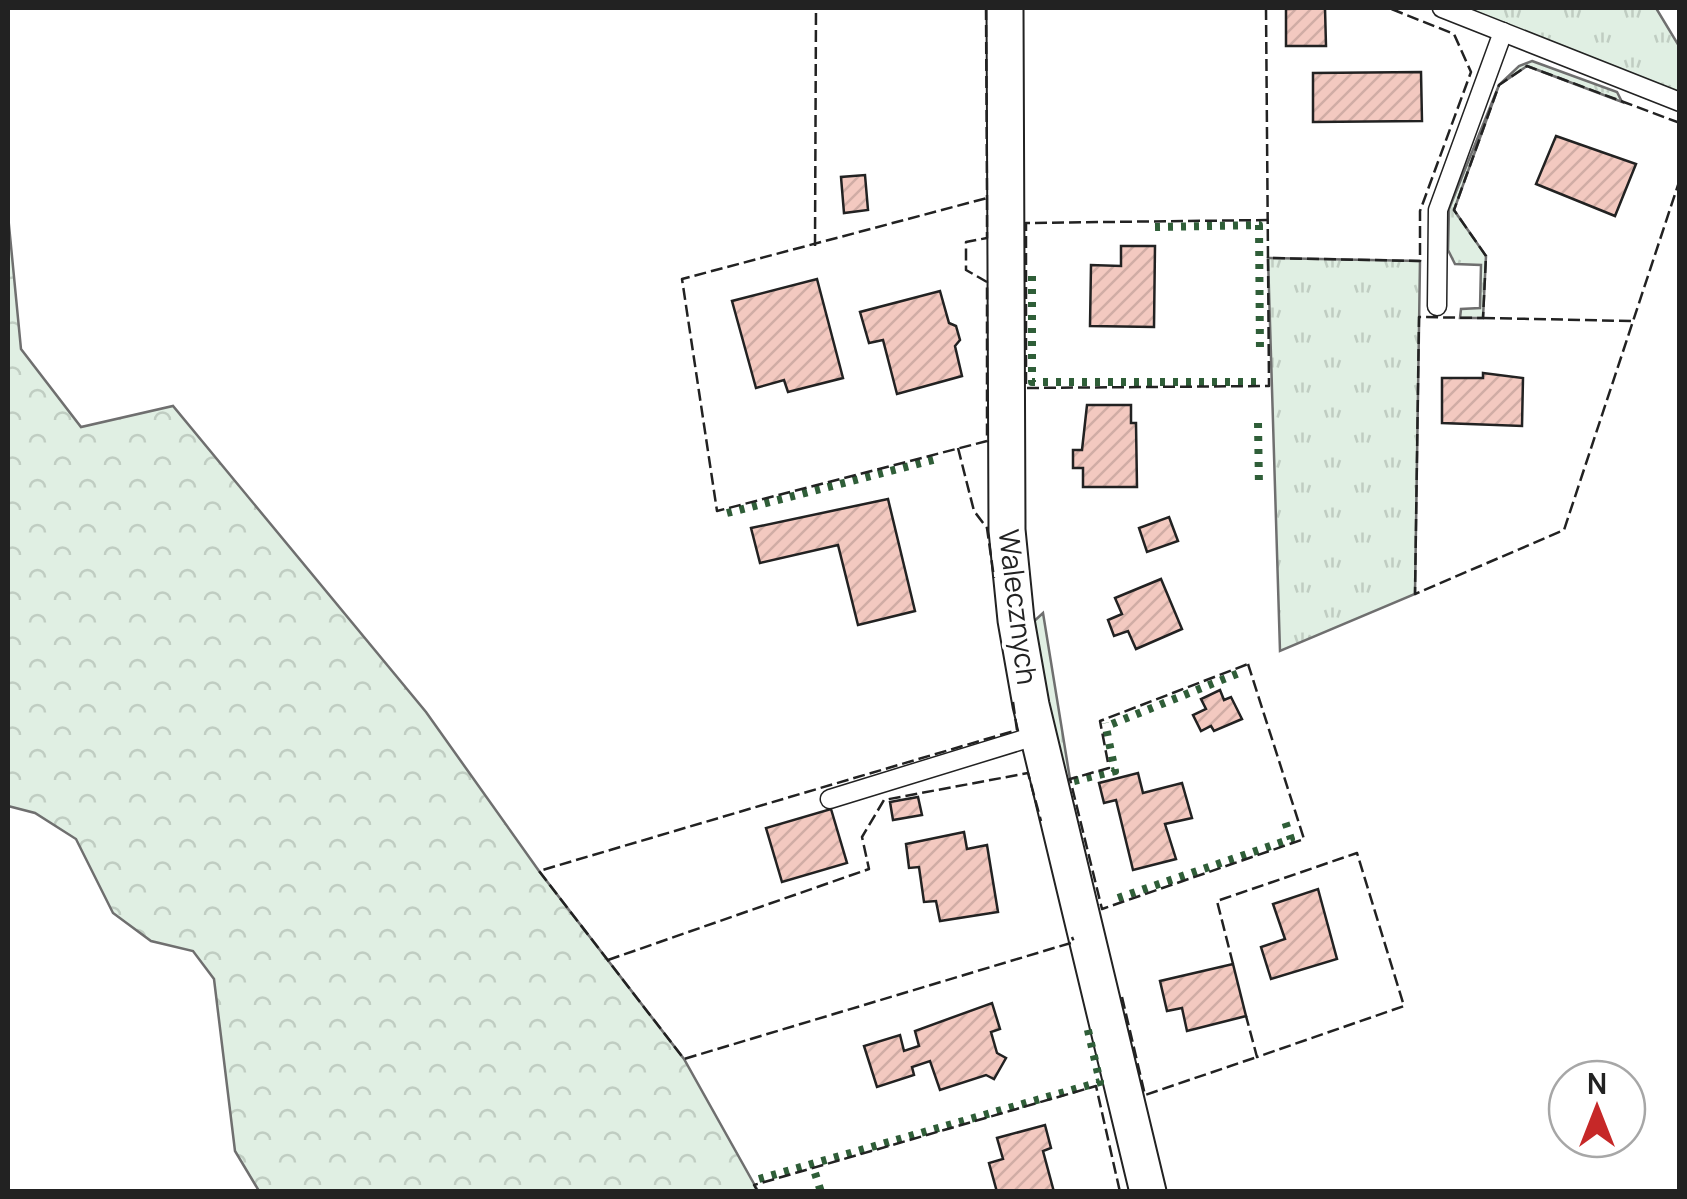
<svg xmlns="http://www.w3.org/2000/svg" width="1687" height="1199" viewBox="0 0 1687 1199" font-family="Manrope,sans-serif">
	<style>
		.grass { fill: url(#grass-tufts); stroke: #6f6f6f; stroke-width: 2.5 }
		.forest { fill: url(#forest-crowns); stroke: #6f6f6f; stroke-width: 2.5 }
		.building { fill: url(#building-hatch); stroke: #222; stroke-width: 2.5 }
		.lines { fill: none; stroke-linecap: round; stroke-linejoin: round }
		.service-casing { stroke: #222; stroke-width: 21 }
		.minor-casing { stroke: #222; stroke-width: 39 }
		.service { stroke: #fff; stroke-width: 18 }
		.minor { stroke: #fff; stroke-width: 35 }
		.hedge { stroke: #2f5e38; stroke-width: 8; stroke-dasharray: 5 8; stroke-linecap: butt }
		.fence { stroke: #222; stroke-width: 2.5; stroke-dasharray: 12 5; stroke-linecap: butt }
		.labels { text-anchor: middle; stroke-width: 8; stroke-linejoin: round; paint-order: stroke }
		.street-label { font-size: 28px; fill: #222; stroke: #fff }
	</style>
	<defs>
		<pattern id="grass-tufts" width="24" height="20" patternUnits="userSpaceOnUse" patternTransform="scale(2.5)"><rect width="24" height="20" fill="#e0efe3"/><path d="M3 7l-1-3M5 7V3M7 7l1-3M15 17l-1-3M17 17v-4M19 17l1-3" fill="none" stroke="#c0cdc2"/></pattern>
		<pattern id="forest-crowns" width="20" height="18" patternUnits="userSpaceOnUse" patternTransform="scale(2.5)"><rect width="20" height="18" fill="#e0efe3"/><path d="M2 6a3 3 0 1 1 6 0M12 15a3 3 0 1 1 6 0" fill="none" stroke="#c0cdc2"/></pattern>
		<pattern id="building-hatch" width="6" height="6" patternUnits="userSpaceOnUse" patternTransform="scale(2.5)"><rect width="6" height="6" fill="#f3c9c0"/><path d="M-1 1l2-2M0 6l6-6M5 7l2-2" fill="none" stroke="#d0aca5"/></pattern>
	</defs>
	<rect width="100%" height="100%" fill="#fff"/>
	<!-- grass -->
	<g class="grass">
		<polygon points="1466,8 1656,8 1679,46 1679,95"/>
		<polygon points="1532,61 1617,92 1622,102 1527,66 1499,85 1454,210 1486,256 1483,318 1460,318 1461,309 1480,308 1481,265 1455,264 1448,250 1449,209 1499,85 1519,66"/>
		<polygon points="1268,258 1420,261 1415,594 1280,651"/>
		<polygon points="1043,613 1070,779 1060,781 1031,624"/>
	</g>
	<!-- forest -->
	<polygon class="forest" points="8,215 21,349 81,427 173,406 426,712 539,871 684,1059 758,1191 259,1191 235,1151 214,979 193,951 151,941 113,913 76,839 35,813 8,806"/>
	<!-- building -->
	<g class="building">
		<polygon points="1325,8 1326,46 1286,46 1286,9"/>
		<polygon points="1421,72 1422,121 1313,122 1313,73"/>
		<polygon points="1556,136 1636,164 1615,216 1536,184"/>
		<polygon points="865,175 868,210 844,213 841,177"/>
		<polygon points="1121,246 1155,246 1154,327 1090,326 1091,265 1121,266"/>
		<polygon points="817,279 843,378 788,392 784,380 756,388 732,301"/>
		<polygon points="940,291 949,323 956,326 960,340 955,346 962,376 897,394 883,340 869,343 860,312"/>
		<polygon points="1483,373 1523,378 1522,426 1442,423 1442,378 1483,378"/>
		<polygon points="1087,405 1131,405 1131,423 1136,423 1137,487 1083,487 1083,468 1073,468 1073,450 1082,450"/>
		<polygon points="888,499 915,611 858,625 838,545 760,563 751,528"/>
		<polygon points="1169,517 1178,541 1147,552 1139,528"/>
		<polygon points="1161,579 1182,629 1136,649 1128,631 1114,636 1108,620 1122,614 1115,598"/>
		<polygon points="1220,690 1224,700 1231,697 1242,719 1214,731 1211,726 1201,731 1193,715 1206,709 1201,699"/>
		<polygon points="1138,773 1143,793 1182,783 1192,818 1165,824 1176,859 1133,870 1116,800 1104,803 1099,783"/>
		<polygon points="918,797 922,815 893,820 890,802"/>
		<polygon points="831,809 847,863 782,882 766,828"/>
		<polygon points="964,832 967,849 987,845 998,912 940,921 936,901 924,902 919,867 909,868 906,844"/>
		<polygon points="1318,889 1337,959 1271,979 1261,947 1285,939 1273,904"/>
		<polygon points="1233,964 1246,1016 1187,1031 1182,1008 1167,1011 1160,981"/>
		<polygon points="992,1003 1000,1029 991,1032 997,1053 1006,1058 994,1079 986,1075 940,1090 930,1061 912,1067 914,1075 877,1087 864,1046 900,1035 904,1051 919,1046 915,1031"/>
		<polygon points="1045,1125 1051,1148 1043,1151 1054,1192 997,1192 989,1163 1003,1159 997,1138"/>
	</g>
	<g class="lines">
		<defs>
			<g id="service">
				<polyline points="1442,8 1680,102"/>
				<polyline points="1437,306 1438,210 1503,32"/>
				<polyline points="830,799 1038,735"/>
			</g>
			<polyline id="minor" points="1005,8 1007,530 1016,620 1031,705 1148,1192"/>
		</defs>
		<!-- service casing -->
		<use href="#service" class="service-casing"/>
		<!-- minor casing -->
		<use href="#minor" class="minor-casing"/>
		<!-- service -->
		<use href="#service" class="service"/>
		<!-- minor -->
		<use href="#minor" class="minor"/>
		<!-- hedge -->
		<g class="hedge">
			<polyline points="1155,227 1259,225 1260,352"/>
			<polyline points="1032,276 1032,382 1264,382"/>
			<polyline points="1258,423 1259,487"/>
			<polyline points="727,513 941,458"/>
			<polyline points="1112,724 1244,671"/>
			<polyline points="1074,781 1115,771 1105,723"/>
			<polyline points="1118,898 1291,839 1285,821"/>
			<polyline points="815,1173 821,1192"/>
			<polyline points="759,1179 1100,1082 1087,1026"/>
		</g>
		<!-- fence -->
		<g class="fence">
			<polyline points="986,8 987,198"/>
			<polyline points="1266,8 1268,258 1420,261 1420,211 1471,72 1454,34 1389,8"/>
			<polyline points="1680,123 1527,66 1499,85 1454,210 1486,256 1483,318 1419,317 1415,594 1564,530 1680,179"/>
			<polygon points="987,198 987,238 966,242 966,270 987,282 987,441 717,511 682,279"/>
			<polyline points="1268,220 1026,223 1026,388 1269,386 1268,258"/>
			<polyline points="815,246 816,8"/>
			<polyline points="1483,318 1632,321"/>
			<polyline points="958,448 974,511 987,528 994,578"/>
			<polygon points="1248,664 1304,839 1102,909 1070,779 1109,768 1100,721"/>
			<polyline points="1013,702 1017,730 539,871 684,1059 1074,942 1072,937"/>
			<polyline points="608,960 869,869 862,837 884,800 1028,773 1041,821"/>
			<polyline points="1233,964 1217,901 1357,853 1404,1006 1257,1057 1246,1016"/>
			<polyline points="1122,997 1145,1095 1257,1057"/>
			<polyline points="758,1192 754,1185 1096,1086 1120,1192"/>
		</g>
	</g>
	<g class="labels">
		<!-- street labels -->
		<g class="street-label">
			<text transform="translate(1018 607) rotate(83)" y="10">Walecznych</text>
		</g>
	</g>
	<!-- border -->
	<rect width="1687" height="1199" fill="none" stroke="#222222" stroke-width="20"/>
	<!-- north arrow -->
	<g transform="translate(1597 1109)"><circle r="48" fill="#ffffff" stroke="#a7a7a7" stroke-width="2.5"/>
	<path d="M0-8L18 38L0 25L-18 38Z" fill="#c62828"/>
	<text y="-15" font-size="28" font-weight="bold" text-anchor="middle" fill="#222222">N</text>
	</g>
</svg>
